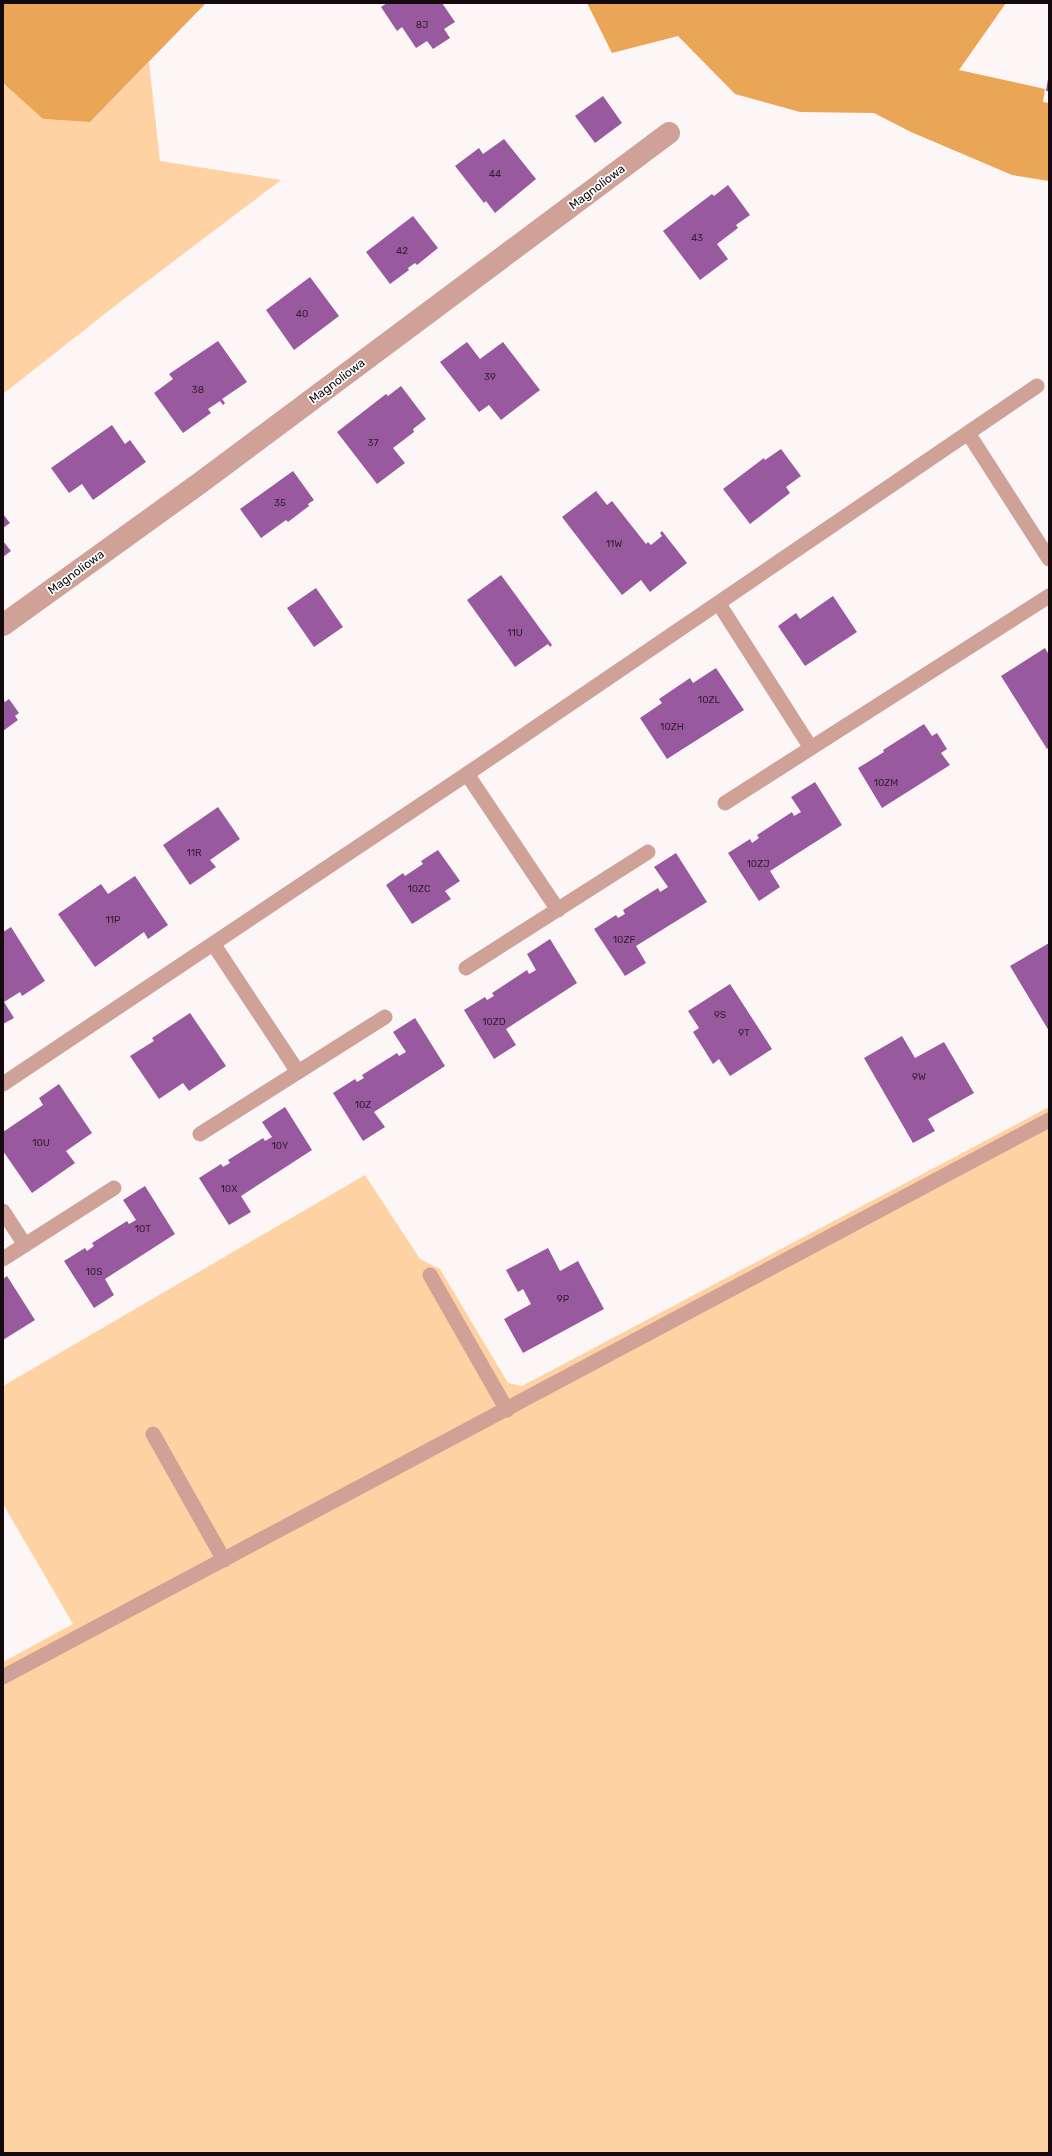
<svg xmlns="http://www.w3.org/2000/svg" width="1052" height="2156" viewBox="0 0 1052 2156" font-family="Rubik,sans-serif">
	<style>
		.green { fill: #ffd2a3 }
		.forest { fill: #eaa556 }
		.building { fill: #99599e }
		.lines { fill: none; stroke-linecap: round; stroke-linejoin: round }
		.service { stroke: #cfa197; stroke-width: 15 }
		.minor { stroke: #cfa197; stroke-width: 22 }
		.labels { text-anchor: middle; stroke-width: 3.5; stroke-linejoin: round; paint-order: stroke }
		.number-label { font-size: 10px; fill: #351d31 }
		.street-label { font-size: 12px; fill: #14090d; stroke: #fff }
	</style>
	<rect width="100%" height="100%" fill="#fdf6f7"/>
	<!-- green -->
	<g class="green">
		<polygon points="149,62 160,161 281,180 125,298 3,394 3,83 43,119 90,122"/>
		<polygon points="1049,1107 1049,2153 3,2153 3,1662 73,1624 3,1504 3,1386 365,1175 420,1259 440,1269 508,1383 522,1386"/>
	</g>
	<!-- forest -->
	<g class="forest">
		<polygon points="3,3 206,3 90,122 43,119 3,83"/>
		<polygon points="587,3 1006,3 959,70 1045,89 1043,102 1049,103 1049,181 1012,175 911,132 874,113 800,112 735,94 678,36 612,53"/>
	</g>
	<!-- building -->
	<g class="building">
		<polygon points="387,3 442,3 455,22 444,29 450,38 433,49 427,41 416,48 402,27 397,31 381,7"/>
		<polygon points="1048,79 1049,79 1049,91 1046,91"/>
		<polygon points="603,96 622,123 595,143 575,116"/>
		<polygon points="504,139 536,179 495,213 486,201 484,203 455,166 479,148 483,154"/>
		<polygon points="728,185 750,215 736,225 738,228 717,244 728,259 700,280 663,231 712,194 714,196"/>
		<polygon points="413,216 438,248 417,265 415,263 408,268 409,270 390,284 366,252"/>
		<polygon points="310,277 339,316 294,350 266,310"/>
		<polygon points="218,341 247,382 222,399 225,403 223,405 220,401 208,409 211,413 183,433 154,393 173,379 169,374"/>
		<polygon points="467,342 480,359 503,342 540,390 501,420 489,405 479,412 440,362"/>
		<polygon points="401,386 426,419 413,429 414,432 393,448 405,463 377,484 337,432 386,394 388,396"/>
		<polygon points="112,425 125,444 130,440 146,462 93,500 82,484 69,493 51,468"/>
		<polygon points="781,449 801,476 786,487 790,493 750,524 723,489 764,458 765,460"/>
		<polygon points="293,471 314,500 308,504 309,506 288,522 286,520 261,538 240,509"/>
		<polygon points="596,491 607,505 612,501 646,544 648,542 651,545 662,536 660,533 662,531 687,563 650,592 641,580 622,595 562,517"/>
		<polygon points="3,514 10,523 3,528"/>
		<polygon points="3,541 11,551 3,557"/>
		<polygon points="501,575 552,645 550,647 548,644 515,667 467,600"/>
		<polygon points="316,588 343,627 314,647 287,608"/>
		<polygon points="833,596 857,632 805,666 778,626 796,613 800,619"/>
		<polygon points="1045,648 1049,655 1049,747 1047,749 1001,676"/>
		<polygon points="716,668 744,710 667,759 640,718 662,703 659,699 690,678 693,683"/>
		<polygon points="3,699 5,702 9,699 19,713 15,716 18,720 3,731"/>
		<polygon points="924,724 932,736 937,733 947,749 941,753 950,765 882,808 858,768 884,752 883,750"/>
		<polygon points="815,782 842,825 770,871 780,887 759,901 728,853 750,839 752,843 759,838 757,835 792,812 794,816 801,812 791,797"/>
		<polygon points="218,807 240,839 210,860 216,867 190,885 163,845"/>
		<polygon points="438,850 460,881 445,891 451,899 412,924 386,885 403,873 405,876 423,864 421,861"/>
		<polygon points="676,853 707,902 636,946 646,963 625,976 594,929 616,915 618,918 625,914 623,910 658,888 660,892 668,887 654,867"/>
		<polygon points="135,876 168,925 148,939 144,932 95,967 58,914 101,884 108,894"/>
		<polygon points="11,927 45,981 22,996 20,992 4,1002 14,1018 3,1024 3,932"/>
		<polygon points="550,939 577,983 506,1029 516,1045 494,1059 464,1010 485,997 487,1000 494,996 492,993 527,970 529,974 536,970 527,954"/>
		<polygon points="1049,943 1049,1031 1010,966"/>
		<polygon points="730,984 772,1049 730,1076 719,1059 713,1064 693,1032 699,1028 688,1011"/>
		<polygon points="190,1013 226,1066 189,1091 183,1083 159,1099 130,1056 154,1041 152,1038"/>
		<polygon points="415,1018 445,1066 374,1112 385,1127 363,1141 333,1093 355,1079 357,1082 364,1078 362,1075 397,1053 399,1056 406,1052 393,1032"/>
		<polygon points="902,1036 915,1058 944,1042 974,1093 928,1119 935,1131 913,1143 864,1058"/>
		<polygon points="59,1084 92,1133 66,1151 75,1163 32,1193 3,1151 3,1132 43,1105 39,1098"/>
		<polygon points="285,1107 312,1150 241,1196 251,1212 229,1225 199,1178 221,1164 223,1167 230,1163 228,1160 263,1138 265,1141 272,1137 262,1122"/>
		<polygon points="145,1186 175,1234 105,1279 114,1295 94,1308 64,1261 85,1248 87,1251 94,1246 92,1243 127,1221 129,1224 136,1220 123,1200"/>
		<polygon points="548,1248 560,1271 578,1261 604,1309 523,1353 504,1319 531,1304 523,1289 518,1292 506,1270"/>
		<polygon points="7,1276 35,1320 3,1340 3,1279"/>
	</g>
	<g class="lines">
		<!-- service -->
		<g class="service">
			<polyline points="968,433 1049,559"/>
			<polyline points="719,604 811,748 1049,596"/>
			<polyline points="467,774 558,910"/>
			<polyline points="725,803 811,748"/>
			<polyline points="214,945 298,1072"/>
			<polyline points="466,968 648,852"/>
			<polyline points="3,1084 467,774 1037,386"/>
			<polyline points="200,1134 385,1017"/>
			<polyline points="3,1211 25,1245"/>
			<polyline points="3,1259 114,1188"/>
			<polyline points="430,1275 507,1410"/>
			<polyline points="153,1434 224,1560"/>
			<polyline points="3,1677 1049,1120"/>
		</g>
		<!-- minor -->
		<polyline class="minor" points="3,625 200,483 669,133"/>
	</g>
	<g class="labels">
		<!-- number labels -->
		<g class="number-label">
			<text x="422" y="28">8J</text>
			<text x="495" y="177">44</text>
			<text x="697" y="241">43</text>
			<text x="402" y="254">42</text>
			<text x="302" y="317">40</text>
			<text x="490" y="380">39</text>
			<text x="198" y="393">38</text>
			<text x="373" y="446">37</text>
			<text x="280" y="506">35</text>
			<text x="614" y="547">11W</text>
			<text x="515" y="636">11U</text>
			<text x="709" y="703">10ZL</text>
			<text x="672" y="730">10ZH</text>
			<text x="886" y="786">10ZM</text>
			<text x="194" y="856">11R</text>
			<text x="758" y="867">10ZJ</text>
			<text x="419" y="892">10ZC</text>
			<text x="113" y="923">11P</text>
			<text x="624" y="943">10ZF</text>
			<text x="720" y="1018">9S</text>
			<text x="494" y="1025">10ZD</text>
			<text x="744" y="1036">9T</text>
			<text x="919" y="1080">9W</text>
			<text x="363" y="1108">10Z</text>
			<text x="41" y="1146">10U</text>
			<text x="280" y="1149">10Y</text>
			<text x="229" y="1192">10X</text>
			<text x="143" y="1232">10T</text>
			<text x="94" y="1275">10S</text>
			<text x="563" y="1302">9P</text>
		</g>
		<!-- street labels -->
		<g class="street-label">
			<text transform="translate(597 187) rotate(-37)" y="4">Magnoliowa</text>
			<text transform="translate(337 381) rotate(-37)" y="4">Magnoliowa</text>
			<text transform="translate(76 572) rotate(-36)" y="4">Magnoliowa</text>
		</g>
	</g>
	<!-- border -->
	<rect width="1052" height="2156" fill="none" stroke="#14090d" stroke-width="8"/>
</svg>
